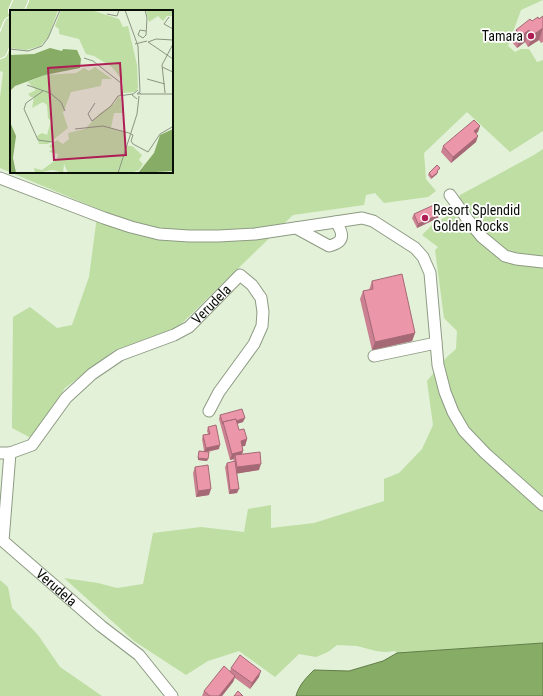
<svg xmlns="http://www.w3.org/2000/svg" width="543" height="696" viewBox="0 0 543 696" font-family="'Roboto Condensed',sans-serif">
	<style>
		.green { fill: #bedea4; fill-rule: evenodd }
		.water { fill: #87ac65; stroke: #617d48 }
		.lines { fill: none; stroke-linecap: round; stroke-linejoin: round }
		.minor-casing { stroke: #8e9b84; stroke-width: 13 }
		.major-casing { stroke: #fff; stroke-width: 16 }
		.minor { stroke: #fff; stroke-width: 11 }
		.major { stroke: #c9e2b3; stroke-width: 14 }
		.wall { fill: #cb8191 }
		.shaded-wall { fill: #a56976 }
		.building { fill: #ec96a9; stroke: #a56976 }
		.poi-dot { fill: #ae1e54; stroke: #fff; stroke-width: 1.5 }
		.labels { text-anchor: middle; stroke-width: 3.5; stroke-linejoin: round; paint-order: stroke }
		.poi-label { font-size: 14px; fill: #090e06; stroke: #fff; text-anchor: end }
		.street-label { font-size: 14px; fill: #090e06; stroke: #fff }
		.inset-road { fill: none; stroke: #8b9683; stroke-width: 1 }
		.view { fill: #ae1e54; fill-opacity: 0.15; stroke: #ae1e54; stroke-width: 2 }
		.inset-edge { fill: none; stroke: #090e06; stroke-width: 2 }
	</style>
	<rect width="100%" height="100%" fill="#e2f1d7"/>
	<!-- green -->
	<g class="green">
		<path d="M0 0H543L521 10 508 46 515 52 521 49H529L537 62 543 60V131L510 152 467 112 424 153 426 179 436 191 428 197 384 203 375 193 366 195 364 205 293 215 178 327 115 350 65 388 31 438 12 428 13 317 30 307 57 328 72 325 89 277 98 209 0 168V98L3 72 0 71ZM11 11H172V172H11Z"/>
		<polygon points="543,149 543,643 397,653 395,651 386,652 376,651 357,646 337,645 328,652 316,657 299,654 275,677 239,651 208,661 186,675 134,641 64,578 98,583 117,588 143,584 153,533 201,527 244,532 248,509 271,505 271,528 314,523 384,501 384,479 399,473 422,449 433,425 427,381 447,357 456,349 457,331 444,318 435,250 438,247 422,235 433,224 453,213 460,195 534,155"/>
		<polygon points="0,580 8,587 12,608 38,635 60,667 102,696 0,696"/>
	</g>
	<!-- water -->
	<path class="water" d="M543 643V696H296C299 685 306 678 314 670L349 671 383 661 397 653Z"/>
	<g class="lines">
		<defs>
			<g id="minor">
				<polyline points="0,178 104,218 131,227 159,234 189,236 218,236 255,234 362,218 373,221 415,248 423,257 430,273 438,365 445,392 453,412 464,431 485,453 543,505"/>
				<polyline points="450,195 468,220 482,237 505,256 516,259 543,262"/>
				<path d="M296 228 329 246C345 242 344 234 336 222"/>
				<polyline points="374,356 436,343"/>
				<path id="s1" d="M0 453H10L32 445 66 398 92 374 120 355 174 335 189 327 240 275 252 285 261 298 263 312 262 326 254 344 219 392 209 411"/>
				<path id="s2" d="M10 453 3 541 101 626 139 655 172 696"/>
			</g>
			<g id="major">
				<polyline points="16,11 21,0"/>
				<polyline points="0,51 11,24"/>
			</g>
		</defs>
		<!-- minor casing -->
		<use href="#minor" class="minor-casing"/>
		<!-- major casing -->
		<use href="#major" class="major-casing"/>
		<!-- minor -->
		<use href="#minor" class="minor"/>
		<!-- major -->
		<use href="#major" class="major"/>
	</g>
	<!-- wall -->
	<g class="wall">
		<polygon points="543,16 543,42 541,43 539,40 528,47 525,42 517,48 512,42 516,30 532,21 539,19"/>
		<polygon points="478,132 476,133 476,142 451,163 441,152 443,146"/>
		<polygon points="440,168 439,170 437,171 437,174 431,179 428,175 429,173"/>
		<polygon points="414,214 440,214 438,218 417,228 412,218"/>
		<polygon points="372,281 415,333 412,341 372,350 360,299 363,291 369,290"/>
		<polygon points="220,415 243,422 237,424 239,430 247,439 245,446 242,446 243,451 242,454 259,470 237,473 237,493 229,494 225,467 227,463 233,462 234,459 230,460 219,419"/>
		<polygon points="208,427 219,449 208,452 207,461 198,460 199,451 204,451 202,439 203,435 208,434 207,431"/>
		<polygon points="195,467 209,495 196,497 193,473"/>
		<polygon points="231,668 259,677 250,689 235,678 233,682 222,696 202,696 204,691 230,671"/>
	</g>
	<!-- shaded-wall -->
	<g class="shaded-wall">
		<polygon points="543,28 539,40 528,47 533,35"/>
		<polygon points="529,30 525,42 517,48 521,36"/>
		<polygon points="480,126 478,132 472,137 474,131"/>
		<polygon points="478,136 476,142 451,163 453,157"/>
		<polygon points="438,172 437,174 431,179 432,177"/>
		<polygon points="440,214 438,218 417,228 418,224"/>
		<polygon points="415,333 412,341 372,350 375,342"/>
		<polygon points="245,418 243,422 225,427 224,424"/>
		<polygon points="247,439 245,446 239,447 241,441"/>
		<polygon points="220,445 219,449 204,452 206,448"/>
		<polygon points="243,451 241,457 235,455 234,459 230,460 232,454"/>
		<polygon points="198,458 208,459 207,461 198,460"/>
		<polygon points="261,464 259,470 235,474 237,467"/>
		<polygon points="211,489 209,495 196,497 198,491"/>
		<polygon points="239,489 237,493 229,494 230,490"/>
		<polygon points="261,671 259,677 250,689 252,683"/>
		<polygon points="235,676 233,682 222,696 219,696"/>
	</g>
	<!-- building -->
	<g class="building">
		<polygon points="543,16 543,28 533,35 529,30 521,36 516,30 530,19 532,21 538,17 539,19"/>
		<polygon points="474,120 480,126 474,131 478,136 453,157 443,146"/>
		<polygon points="437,165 440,168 437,171 438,172 432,177 429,173"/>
		<polygon points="436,204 440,214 418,224 414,214"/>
		<polygon points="402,274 415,333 375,342 363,291 373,289 372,281"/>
		<polygon points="242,409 245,418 236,421 236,419 223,422 223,424 220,415"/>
		<polygon points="236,419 239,430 244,429 247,439 241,441 243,451 232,454 223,422"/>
		<polygon points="216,425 220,445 206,448 203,435 210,434 208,427"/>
		<polygon points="199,451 209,452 208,459 198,458"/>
		<polygon points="260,452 261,464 237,467 235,455"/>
		<polygon points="235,461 239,489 230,490 227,463"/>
		<polygon points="208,465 211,489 198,491 195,467"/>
		<polygon points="240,655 261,671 252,683 231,668"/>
		<polygon points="224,666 235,676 219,696 210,696 204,691"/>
		<polygon points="238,691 243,696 234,696"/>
	</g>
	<!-- markers -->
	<g class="poi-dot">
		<circle cx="531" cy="36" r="4"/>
		<circle cx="425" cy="218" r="4"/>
	</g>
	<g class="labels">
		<!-- poi labels -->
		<g class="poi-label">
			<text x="523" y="41">Tamara</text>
			<text x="433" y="215" text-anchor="start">Resort Splendid<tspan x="433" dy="16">Golden Rocks</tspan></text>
		</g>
		<!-- street labels -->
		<g class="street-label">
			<text dy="5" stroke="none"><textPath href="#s1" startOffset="267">Verudela</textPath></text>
			<text dy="5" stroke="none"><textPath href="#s2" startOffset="159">Verudela</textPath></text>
		</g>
	</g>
	<!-- overview -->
	<g transform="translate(10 10)">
		<rect width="163" height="163" fill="#e2f1d7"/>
		<path d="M0 0H48L38 28 30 36 16 40 0 38ZM51 0H81L109 9 113 17 118 16 127 55 128 78 125 82 113 83V71L102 57 84 46 76 44 69 29 49 24V19L45 16ZM136 0H163V6H157L153 11 148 6 139 12ZM85 57 102 69H92L91 76 61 82 53 103 58 118 38 134H29L27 126 32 123 37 125 41 111 38 108 37 95 33 92 22 98 24 87H21L18 84 26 80 18 72 35 65 66 63 74 58 79 61ZM108 87 111 88 112 103H104L101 118 116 123 115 136H122L132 145 129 150 133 154 129 160 121 163H58L54 154 53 163 43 160 25 163 24 158 32 160 47 149 48 144 39 142 42 139 39 136 47 130 53 134 59 129 58 123 75 119 90 103 104 94Z" fill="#bedea4"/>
		<path d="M40 38 52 41 53 39 67 40 71 49 70 58 35 65 5 76 0 81V45L24 44ZM0 112 6 126 3 148 6 163H0ZM163 119V161L128 163 144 143 150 125Z" fill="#87ac65"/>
		<path class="inset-road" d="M115 0 128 36 130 82M135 0 137 8 136 25 133 28 128 25 130 20 136 21M97 4 107 6 109 0M159 7 154 14 163 19M163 30 146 29 138 32 163 49M125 34 137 31M0 39 18 41 32 36 38 28 50 0M74 48 83 51 111 73V85M152 57 163 62M137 69 155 74M17 75 40 83 51 92 55 101M33 81 16 93 14 99 28 130 42 132M155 83 152 55 163 34M131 84 129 82 127 84H163M127 89 122 85 128 80M85 93 78 104 82 111 101 96 108 86 123 84M65 119 93 116 119 123 123 125 121 131 123 134 138 142 150 124 162 117M108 163 127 104 129 86"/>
		<path class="view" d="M110 53 116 145 44 150 38 58Z"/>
		<rect width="163" height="163" class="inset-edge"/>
	</g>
</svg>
